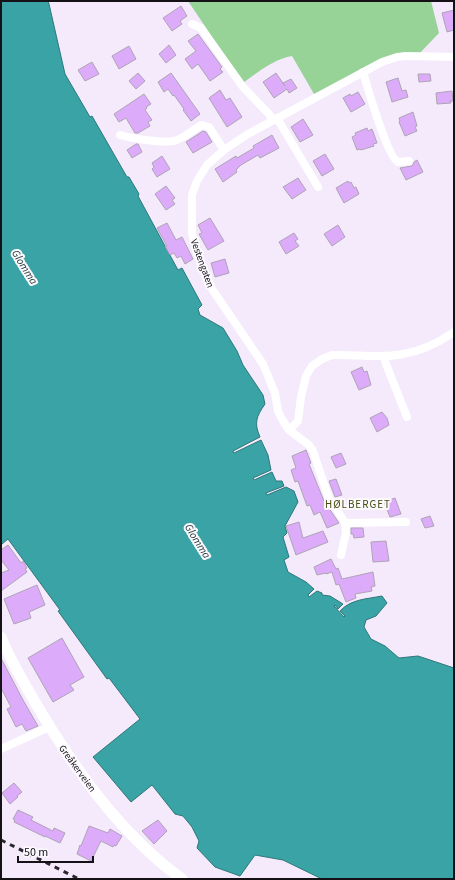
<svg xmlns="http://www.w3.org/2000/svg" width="455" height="880" viewBox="0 0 455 880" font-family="'Source Sans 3',sans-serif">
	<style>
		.green { fill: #97d397 }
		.water { fill: #39a3a5; stroke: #2e777a }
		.building { fill: #dcacfa; stroke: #aea4b4 }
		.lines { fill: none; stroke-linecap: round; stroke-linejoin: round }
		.minor { stroke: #fff; stroke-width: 8 }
		.secondary { stroke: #fff; stroke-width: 11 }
		.rail { stroke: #2b272e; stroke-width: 3; stroke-dasharray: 5 5; stroke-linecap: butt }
		.labels { text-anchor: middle; stroke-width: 4; stroke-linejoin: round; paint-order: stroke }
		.street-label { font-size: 10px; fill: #141117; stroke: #fcfafe }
		.water-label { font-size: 11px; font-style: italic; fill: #1b3233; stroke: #fcfafe }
		.neighbourhood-label { font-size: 11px; letter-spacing: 1px; fill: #484c10; stroke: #fcfafe }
	</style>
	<rect width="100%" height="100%" fill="#f4eafb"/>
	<!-- green -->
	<path class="green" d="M188 1H431L439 33 417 56H406L314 94 292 56C272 60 260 71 243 83Z"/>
	<!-- water -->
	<path class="water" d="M1 1H48L49 4 65 74 90 117 92 116 127 177H129L139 194 138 196 178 270 182 268 202 305 198 309 200 315 223 328 237 351 243 365 263 395 265 404C256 417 254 423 260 437L233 451 234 453 261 440 268 455 271 470 253 478 254 480 272 472 276 481H282L284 486 266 493 267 495 286 487 294 491 298 502 285 526 287 533 283 537 289 557 284 560 288 572 306 582 314 589 308 595 309 597 317 591 322 593V595L330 596 343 604 338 609 335 605 334 606 344 617 345 616 340 611C351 599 367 599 382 596L387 603 376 616 366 620 364 627 371 639 385 646 399 658 418 656 454 668V879H322L283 860 255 855 240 876 215 867 197 848 199 841 192 827 183 816 175 814 152 785 131 802 93 757 140 719 109 678 107 679 58 611 60 610 8 539 2 544 1 542Z"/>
	<!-- building -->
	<g class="building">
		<polygon points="181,6 187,16 180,21 182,24 172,31 163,18"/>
		<polygon points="454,10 454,30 447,32 442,13"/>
		<polygon points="198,34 222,67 220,69 223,72 210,81 198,64 192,69 185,59 196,51 188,41"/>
		<polygon points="169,45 176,55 166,63 159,54"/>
		<polygon points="129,46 136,59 119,69 112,56"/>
		<polygon points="92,62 99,74 85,81 78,70"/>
		<polygon points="138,73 145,81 136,89 129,81"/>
		<polygon points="171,73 200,114 191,121 183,110 184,109 174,95 173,96 168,89 164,92 158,82"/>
		<polygon points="276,73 285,86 283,83 291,79 297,88 289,93 287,89 274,98 263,82"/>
		<polygon points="418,74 430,74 431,81 419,82"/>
		<polygon points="398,78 402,91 406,90 408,97 392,102 386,82"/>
		<polygon points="220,90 226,100 230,98 242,117 227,127 209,98"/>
		<polygon points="452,91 453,101 450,101 451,103 437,104 436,93"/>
		<polygon points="358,92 365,104 351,112 343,98 350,94 351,96"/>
		<polygon points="144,94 151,104 146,107 147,108 145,110 152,120 148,122 150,126 138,133 135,133 126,118 119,122 114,114"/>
		<polygon points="413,112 417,126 415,127 417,131 405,136 399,122 400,121 399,118"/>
		<polygon points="303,119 313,135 300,142 291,127"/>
		<polygon points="367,128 368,131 372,129 377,143 373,144 374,146 361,150 360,149 357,150 352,137 356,135 355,133"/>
		<polygon points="203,131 206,132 212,142 193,153 186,142"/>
		<polygon points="272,135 279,148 260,158 258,155 241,165 236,170 237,172 223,182 215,169 236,156 237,158 254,148 253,146"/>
		<polygon points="136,144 138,144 142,152 132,158 127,150"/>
		<polygon points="325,154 334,169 322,176 313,161"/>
		<polygon points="162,156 170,169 157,177 152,169 154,167 152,163"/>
		<polygon points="417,160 423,172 406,180 400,168 412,166 414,162"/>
		<polygon points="298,178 306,190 292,199 283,187"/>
		<polygon points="348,181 349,183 351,182 354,188 356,187 359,194 344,203 336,188"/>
		<polygon points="166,186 175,198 172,200 175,204 166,210 155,194"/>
		<polygon points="210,218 224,241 208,250 199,234 202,233 198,225"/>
		<polygon points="167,223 176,240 182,237 193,259 185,264 181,256 177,258 174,253 170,255 165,246 167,246 157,228"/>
		<polygon points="338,225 345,237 332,246 324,234"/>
		<polygon points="294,233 298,239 295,241 299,246 286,254 279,242"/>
		<polygon points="225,259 229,273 215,277 211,263"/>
		<polygon points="362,367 364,372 367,371 371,385 359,390 351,372"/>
		<polygon points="382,412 387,418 389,425 377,432 370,418"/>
		<polygon points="306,450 311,463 309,464 324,501 339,523 327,528 320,512 314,515 310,505 307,506 298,481 295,482 291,470 296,468 292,456"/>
		<polygon points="341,453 346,464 336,468 331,457"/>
		<polygon points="336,479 342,495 335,497 329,481"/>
		<polygon points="395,498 401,514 390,517 384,502"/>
		<polygon points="430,516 434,526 425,528 421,519"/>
		<polygon points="299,522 303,538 323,531 328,542 296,555 286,526"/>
		<polygon points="351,528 363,528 364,537 354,538 353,534 351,534"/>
		<polygon points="386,541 389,561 373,562 371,542"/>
		<polygon points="8,545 21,563 23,561 27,568 25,569 27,572 1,591 1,573 9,570 1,560 1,550"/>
		<polygon points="331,559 336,569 338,568 342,579 373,572 375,586 371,587 372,591 355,594 356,598 346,602 339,584 336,585 332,572 326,574 326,573 317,575 314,567"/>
		<polygon points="37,585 45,605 29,612 31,618 14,624 4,599"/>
		<polygon points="62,638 84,677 70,685 74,690 53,702 28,658"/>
		<polygon points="1,658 23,700 38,726 26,731 22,724 16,727 7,709 11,707 1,688"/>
		<polygon points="14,783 22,792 17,796 18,797 10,804 2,793"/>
		<polygon points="18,810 33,817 31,820 53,831 54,828 65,833 60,843 45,836 45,837 14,822 15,820 13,819"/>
		<polygon points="158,820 167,831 154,844 142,831"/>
		<polygon points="89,826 108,833 110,829 122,836 116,846 114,845 113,847 101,841 91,861 77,854 80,845 81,846"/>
	</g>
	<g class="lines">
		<!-- minor -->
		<g class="minor">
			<polyline points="192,24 201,28 243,87 269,114 273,120"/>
			<path d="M363 72C367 86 388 158 398 162L409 161"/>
			<polyline points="277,118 318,187"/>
			<path d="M120 135C133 139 162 143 174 141 185 138 193 129 202 125L209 127 224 150"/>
			<polyline points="384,356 386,364 407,417"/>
			<path d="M289 430 298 421 301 397 306 376 312 366 322 359 332 355C355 354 380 359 403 354 422 351 438 343 454 332"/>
			<polyline points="345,523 406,522"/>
			<polyline points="341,555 346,532 345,523 336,508 329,499 313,451 309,445 289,430 283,421 278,411 275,393 263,364 212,289 197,253 192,233 192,195 197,181 207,165 224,150 248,134 382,62 397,57 406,56 454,57"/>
			<polyline points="1,749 49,727"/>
		</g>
		<!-- secondary -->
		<path class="secondary" d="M1 637C10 660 23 681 35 702 73 767 120 834 182 879"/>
		<!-- rail -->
		<polyline class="rail" points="1,840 79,879"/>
	</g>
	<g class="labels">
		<!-- street labels -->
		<g class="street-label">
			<text transform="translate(203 263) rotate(70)" y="4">Vestengaten</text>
			<text transform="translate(78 768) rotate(54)" y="4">Greåkerveien</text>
		</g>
		<!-- water labels -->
		<g class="water-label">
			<text transform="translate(25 267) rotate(58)" y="4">Glomma</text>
			<text transform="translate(198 541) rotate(58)" y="4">Glomma</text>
		</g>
		<!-- neighbourhood labels -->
		<g class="neighbourhood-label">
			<text x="358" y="508">HØLBERGET</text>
		</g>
	</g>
	<!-- border -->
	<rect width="455" height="880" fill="none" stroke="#141117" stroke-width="4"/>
	<!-- scale -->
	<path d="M18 856v6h75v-6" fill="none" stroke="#141117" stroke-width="2"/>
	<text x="24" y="856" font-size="12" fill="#141117" stroke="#fcfafe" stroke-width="3" paint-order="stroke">50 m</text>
</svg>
